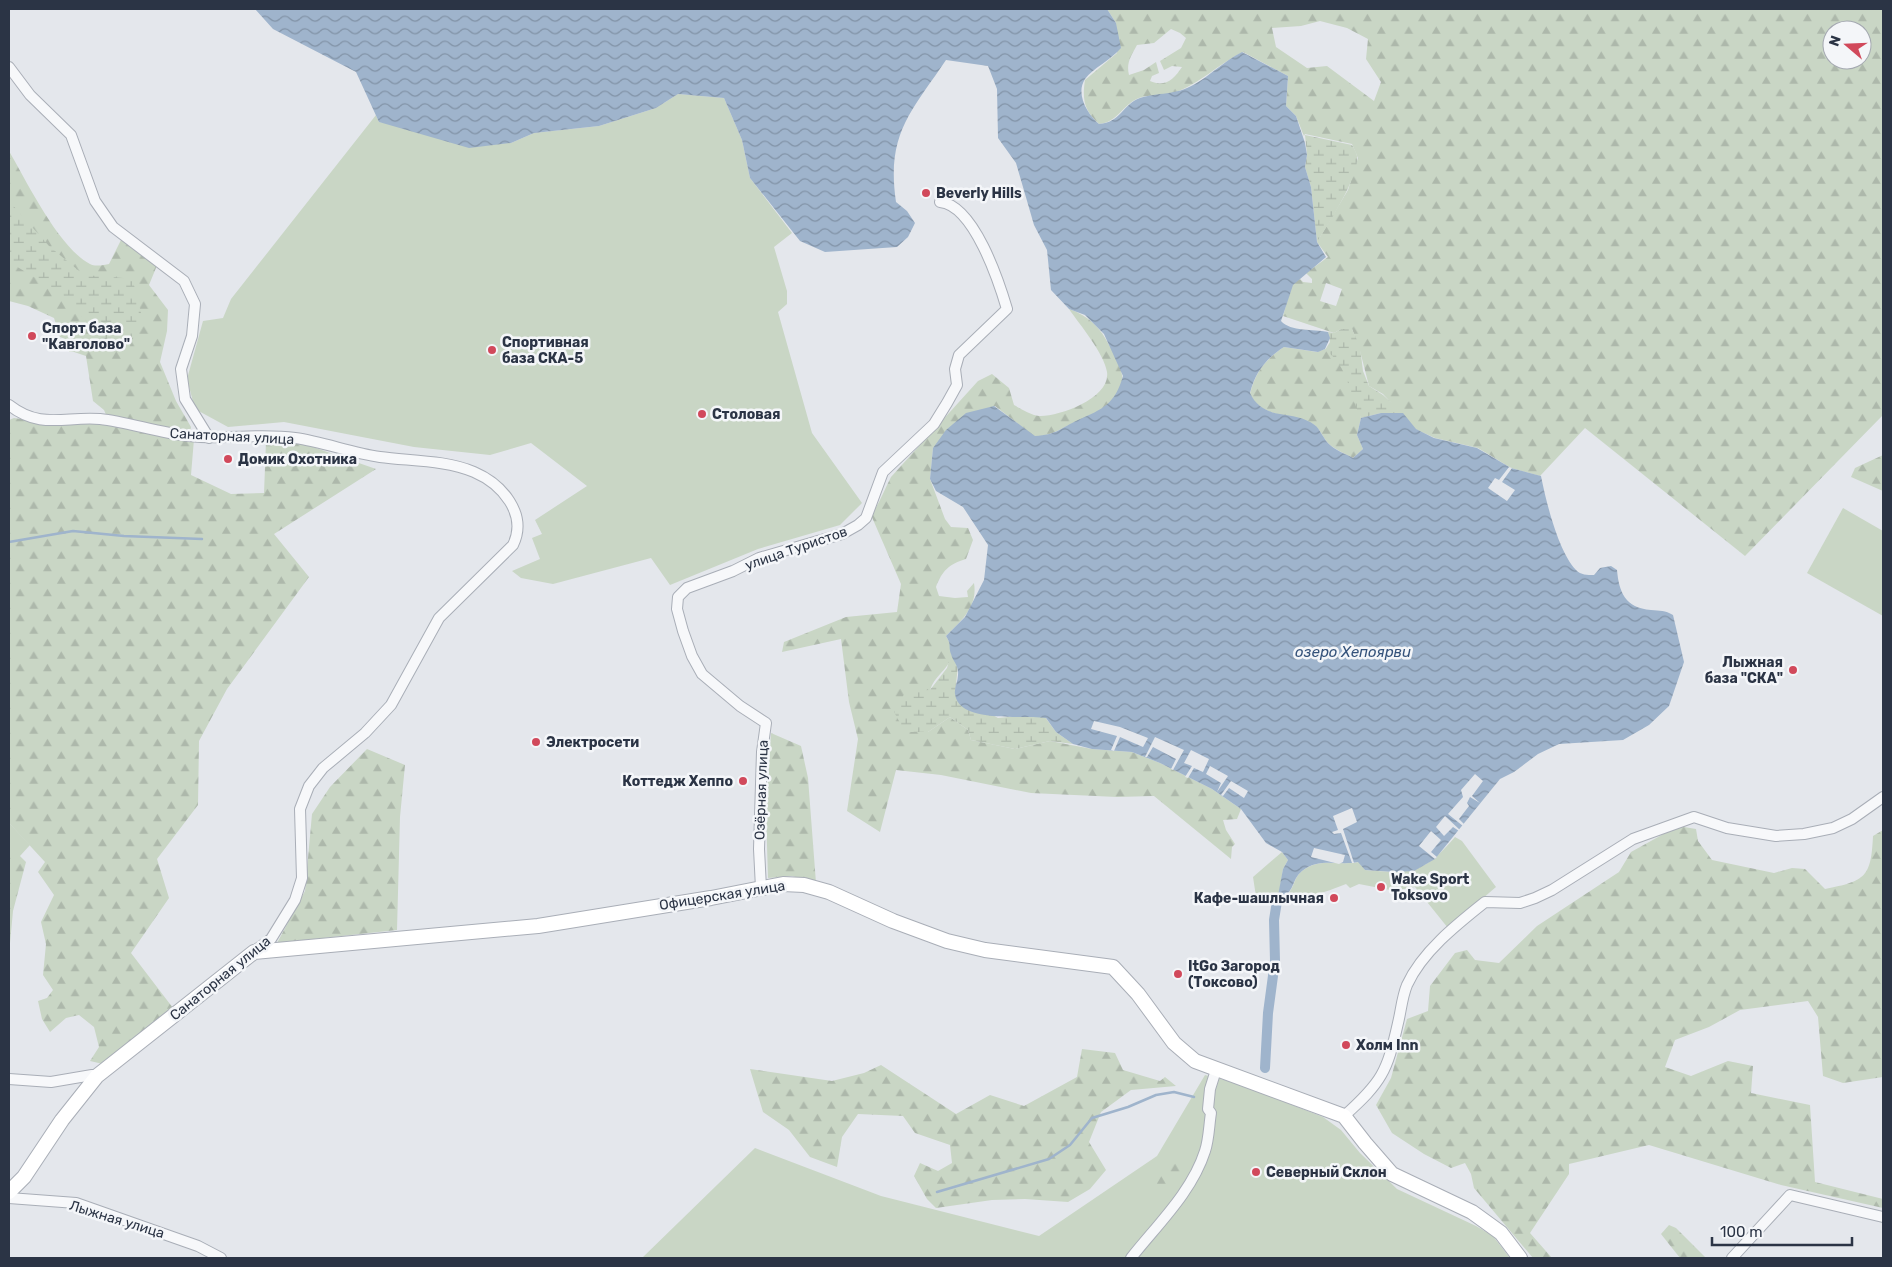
<svg xmlns="http://www.w3.org/2000/svg" width="1892" height="1267" viewBox="0 0 1892 1267" font-family="Rubik,sans-serif">
	<style>
		.green { fill: #c9d6c5 }
		.forest { fill: url(#forest-firs); fill-rule: evenodd }
		.wetland { fill: url(#wetland-marsh) }
		.water { fill: url(#water-waves) }
		.pier { fill: #e4e7ec }
		.lines { fill: none; stroke-linecap: round; stroke-linejoin: round }
		.stream { stroke: #9fb4cc; stroke-width: 2.5 }
		.canal { stroke: #9fb4cc; stroke-width: 10 }
		.street-casing { stroke: #a9aeb7; stroke-width: 12 }
		.secondary-casing { stroke: #a9aeb7; stroke-width: 16 }
		.street { stroke: #f7f8fa; stroke-width: 10 }
		.secondary { stroke: #fff; stroke-width: 14 }
		.poi-dot { fill: #d1495b; stroke: #f4f6f9; stroke-width: 2 }
		.labels { text-anchor: middle; stroke-width: 5; stroke-linejoin: round; paint-order: stroke }
		.poi-label { font-size: 14px; font-weight: bold; fill: #2b3445; stroke: #f4f6f9; text-anchor: start }
		.street-label { font-size: 14px; fill: #2b3445; stroke: #f4f6f9 }
		.water-label { font-size: 15px; font-style: italic; fill: #34527a; stroke: #f4f6f9 }
	</style>
	<defs>
		<pattern id="forest-firs" width="22" height="20" patternUnits="userSpaceOnUse" patternTransform="scale(1.25)"><rect width="22" height="20" fill="#c9d6c5"/><path d="M5 1l3.5 6h-7zM16 11l3.5 6h-7z" fill="#adb8ab"/></pattern>
		<pattern id="wetland-marsh" width="20" height="14" patternUnits="userSpaceOnUse" patternTransform="scale(1.25)"><rect width="20" height="14" fill="#c9d6c5"/><path d="M1 5h8M5 5V1M11 12h8M15 12V8" fill="none" stroke="#adb8ab"/></pattern>
		<pattern id="water-waves" width="16" height="10" patternUnits="userSpaceOnUse" patternTransform="scale(1.25)"><rect width="16" height="10" fill="#9fb4cc"/><path d="M0 5q4-4 8 0t8 0" fill="none" stroke="#8293a7"/></pattern>
	</defs>
	<rect width="100%" height="100%" fill="#e4e7ec"/>
	<!-- green -->
	<g class="green">
		<polygon points="678,94 724,98 742,140 750,178 792,233 774,247 787,291 787,304 778,312 812,433 862,503 840,525 758,549 670,585 651,558 553,584 521,578 512,571 540,559 532,538 542,534 535,520 587,486 531,443 490,455 414,447 284,422 228,427 195,409 187,379 203,321 223,318 231,299 376,115 379,122 511,143 534,133 599,126 656,108"/>
		<polygon points="1843,508 1883,531 1883,616 1807,573"/>
		<polygon points="9,823 30,845 9,868"/>
		<path d="M1455 837 1462 841 1496 887 1448 928 1415 887 1395 891 1359 884 1350 888 1346 884C1310 898 1296 902 1257 903L1253 877 1282 852 1288 860 1283 869 1278 901C1297 891 1291 880 1302 871 1320 857 1339 866 1359 862L1365 870C1412 874 1423 874 1455 837Z"/>
		<polygon points="1205,1075 1236,1083 1323,1117 1341,1130 1360,1153 1397,1189 1476,1226 1493,1236 1510,1258 642,1258 755,1148 881,1196 1039,1236 1157,1156"/>
	</g>
	<!-- forest -->
	<g class="forest">
		<path d="M1107 9H1883V415L1745 556 1585 428 1540 476 1511 468 1478 448 1435 438 1415 429 1383 394 1369 386 1359 347 1352 329H1341L1334 333 1283 316 1292 284 1300 279 1303 282 1312 283V279L1306 273 1328 257 1317 242 1348 190 1358 158 1352 144 1305 134 1304 136 1296 116 1286 106 1288 76 1243 52C1218 64 1200 84 1173 93 1163 97 1149 94 1139 98 1123 104 1117 123 1099 124 1084 111 1082 99 1085 80L1117 53 1116 23ZM1320 21 1347 28 1368 39 1366 59 1381 82 1374 101 1327 66 1307 68 1276 47 1272 28 1301 26ZM1171 29 1180 33 1186 38 1181 48 1160 61 1164 70 1172 66 1182 67C1174 79 1165 88 1150 81L1152 76 1159 73 1156 62 1144 70 1129 75C1126 63 1131 56 1137 45L1154 43ZM1832 30H1862V60H1832ZM1326 283 1342 289 1336 306 1320 301Z"/>
		<path d="M9 151C27 182 59 248 90 264 95 267 104 265 109 264L123 236 158 263 149 285 168 310 167 331 160 362 176 401 191 427 190 433 107 417 104 410 93 401 86 356 74 352H69L68 340 60 337 54 318 28 306 9 301Z"/>
		<path d="M1069 309C1089 316 1101 328 1110 347 1115 355 1121 365 1122 375 1125 390 1107 407 1096 414 1090 417 1083 418 1078 421 1061 428 1054 435 1035 437L995 406 933 448 930 479 945 519 951 527 968 528 973 540 966 559C949 564 942 571 936 587L939 596 955 598 968 597 967 591 974 583C978 607 961 621 946 636 964 666 933 671 930 692 927 705 929 719 928 732L950 717 968 730 971 740 1015 749 1050 741 1092 749 1132 752 1160 763 1212 789 1241 809 1237 819 1223 820 1226 830 1235 844 1232 847 1231 859 1154 796 1117 797 1031 793 941 775 896 770 880 832 847 811 858 739 849 702 841 639 782 652 784 642 846 617 897 612 901 584 871 515C880 503 884 490 891 477L978 381 992 374 1009 388 1014 405C1021 409 1031 415 1039 416 1059 417 1111 398 1107 372 1104 353 1080 325 1069 309Z"/>
		<path d="M1284 347 1317 352 1325 349 1337 356 1356 397 1361 418 1357 435 1363 449 1353 458C1346 454 1336 450 1330 445 1323 439 1320 428 1313 424 1291 414 1261 418 1250 394 1255 373 1265 359 1284 347Z"/>
		<polygon points="14,418 65,425 88,420 194,439 191,475 231,494 264,493 266,442 293,440 376,469 274,534 309,577 227,689 199,741 198,805 157,859 169,898 131,953 173,1008 103,1064 90,1061 99,1047 94,1027 79,1015 66,1018 50,1032 42,1019 38,1001 47,998 53,990 43,975 46,944 41,922 54,895 38,872 45,862 9,823 9,420"/>
		<polygon points="1883,455 1883,491 1851,477 1855,468"/>
		<polygon points="771,733 801,746 808,778 816,883 792,876 768,878 766,813"/>
		<polygon points="367,749 405,765 400,817 397,930 277,943 305,891 312,814 330,787"/>
		<path d="M1678 826 1696 829 1698 841 1712 860 1774 873 1792 868 1805 869 1825 889C1866 881 1871 877 1873 836L1883 830V1077L1843 1083 1823 1076 1818 1017 1808 1001 1740 1010 1709 1027 1675 1040 1665 1067 1691 1076 1728 1061 1753 1066 1751 1093 1810 1105 1815 1182 1883 1199V1208L1781 1185 1649 1145 1569 1164V1174L1530 1233 1552 1258H1533L1474 1188 1471 1174 1465 1163 1451 1168 1424 1154 1392 1133 1376 1105 1391 1078 1407 1019 1428 1011 1430 986 1455 953 1467 950 1475 960 1499 963 1537 926 1619 872 1631 852Z"/>
		<polygon points="11,847 26,862 13,911 9,954 9,849"/>
		<polygon points="1082,1049 1115,1053 1123,1070 1160,1081 1165,1077 1176,1086 1131,1090 1101,1112 1089,1142 1106,1170 1090,1189 1068,1202 1025,1199 992,1200 936,1208 927,1199 914,1176 920,1163 938,1171 952,1163 950,1145 915,1133 903,1116 858,1114 842,1137 837,1167 810,1157 789,1130 763,1112 750,1069 832,1081 864,1073 881,1065 956,1114 990,1095 1024,1106 1077,1077"/>
		<polygon points="1177,1159 1189,1166 1164,1194 1152,1184"/>
		<polygon points="1669,1225 1676,1228 1706,1258 1680,1258 1661,1234"/>
	</g>
	<!-- wetland -->
	<g class="wetland">
		<path d="M1305 135 1352 145C1354 148 1356 152 1357 156 1360 175 1328 225 1317 242L1311 187 1305 167 1307 155Z"/>
		<polygon points="9,201 49,246 84,275 123,278 133,281 142,317 129,348 104,341 61,293 9,262"/>
		<path d="M1341 329H1352L1360 347 1363 371 1369 386 1383 395 1403 413H1381L1361 418C1349 395 1349 366 1325 350L1330 342 1328 332 1334 333Z"/>
		<polygon points="951,654 958,665 955,694 998,718 1029,715 1045,717 1056,732 1073,744 1050,741 1015,749 971,740 968,730 950,717 928,732 905,732 894,712 906,691 930,690 947,668"/>
	</g>
	<!-- water -->
	<path class="water" d="M255 9H1107L1116 23 1121 48C1111 60 1093 68 1085 79 1075 94 1088 115 1099 124 1120 123 1123 104 1140 98 1158 92 1175 96 1195 84 1212 74 1223 62 1242 52L1288 76 1286 106 1296 116 1305 143 1307 155 1305 167 1311 187 1317 242 1326 257 1293 285 1281 321C1291 332 1313 329 1328 332L1330 338 1325 349 1318 352 1284 347C1265 359 1255 373 1250 393 1264 423 1295 408 1316 426 1321 431 1324 440 1330 445 1335 450 1346 454 1353 458L1363 449 1357 435 1361 418 1381 413H1403L1416 429 1434 438 1477 448 1511 468 1541 476C1546 501 1558 551 1576 570 1581 575 1587 575 1594 575L1600 568 1611 566 1617 570C1619 592 1625 608 1651 610 1660 611 1665 610 1673 615L1684 662 1669 706 1649 725 1623 740 1559 744 1538 754 1514 772 1500 779 1435 859 1414 871 1395 872 1365 870 1358 862C1339 866 1319 857 1302 871 1290 881 1297 891 1277 901L1283 869 1288 860 1282 852 1266 843 1241 809 1212 789 1160 763 1132 752 1092 749 1073 744 1056 732 1046 718C1025 714 959 725 955 694 954 688 958 681 958 675 959 665 953 662 951 654 948 645 952 646 946 636L965 617 984 580 988 545 963 507 936 491 930 479 933 448 946 430 966 413 994 406 1035 436C1056 435 1061 428 1078 420 1103 409 1115 404 1123 376L1104 334 1085 315 1069 309 1051 290 1047 250 1034 225 1016 163 998 138 997 89 988 66 946 60C911 112 886 134 896 202L907 211 915 223 908 237 897 247 825 252 800 241 750 178 742 140 724 98 678 94 656 108 599 126 534 133 511 143 469 148 379 122 356 72 273 29Z"/>
	<!-- pier -->
	<g class="pier">
		<polygon points="1509,467 1512,468 1502,482 1515,490 1507,501 1488,488 1495,478 1499,480"/>
		<polygon points="1094,721 1120,727 1148,738 1143,747 1120,737 1114,751 1111,750 1117,736 1091,729"/>
		<polygon points="1155,737 1184,750 1173,770 1171,769 1176,759 1153,747 1147,757 1145,757"/>
		<polygon points="1191,750 1209,759 1203,772 1194,768 1188,778 1185,777 1192,766 1184,763"/>
		<polygon points="1210,766 1228,776 1217,792 1221,783 1206,774"/>
		<polygon points="1475,774 1483,781 1472,796 1480,803 1470,797 1467,803 1469,806 1459,819 1464,824 1463,826 1448,814 1463,797 1461,790"/>
		<polygon points="1231,781 1248,791 1244,798 1229,788 1223,796 1221,795"/>
		<polygon points="1352,808 1357,822 1343,829 1354,863 1352,863 1341,833 1334,834 1332,832 1338,830 1333,816"/>
		<polygon points="1445,816 1460,830 1459,831 1453,827 1444,836 1436,827"/>
		<polygon points="1431,831 1441,840 1431,852 1437,857 1435,859 1419,846"/>
		<polygon points="1314,848 1345,855 1343,862 1339,864 1311,857"/>
	</g>
	<g class="lines">
		<!-- stream -->
		<g class="stream">
			<polyline points="9,542 73,531 124,536 202,539"/>
			<polyline points="937,1192 1049,1159 1070,1145 1092,1118 1128,1107 1156,1095 1174,1092 1194,1097"/>
		</g>
		<!-- canal -->
		<polyline class="canal" points="1265,1068 1268,1013 1275,961 1274,920 1277,901"/>
		<defs>
			<g id="street">
				<polyline points="9,67 30,95 71,135 95,201 113,227 184,281 195,304 192,336 181,369 185,399 209,438"/>
				<path d="M9 405C41 430 65 416 100 419 128 422 159 433 189 436 224 440 260 433 295 438 324 442 351 453 380 457 410 461 446 460 474 472 502 484 528 514 513 545L439 618 391 705 365 733 323 768 309 786 300 809 302 878 295 900 271 939 254 951"/>
				<path d="M761 888 759 849 762 752 766 723 740 706 702 674 692 656 683 631 677 609 678 597 687 588 733 571 759 558 842 534 858 525 866 518 883 472 934 424 947 403 957 385 955 369 959 355 1007 309C999 282 974 205 940 202"/>
				<polyline points="9,1079 51,1082 92,1075 97,1076"/>
				<path d="M1344 1116C1382 1082 1387 1072 1398 1023 1401 1011 1402 997 1407 985 1422 952 1456 925 1485 902L1520 903 1535 898 1552 890 1633 839 1694 817 1727 828 1776 836 1804 834 1833 828 1852 819 1883 797"/>
				<polyline points="9,1198 76,1203 198,1246 221,1258"/>
				<path d="M1131 1258C1157 1225 1192 1192 1205 1151 1209 1139 1209 1125 1211 1113L1208 1109 1210 1089 1216 1070"/>
				<polyline points="1732,1258 1790,1195 1883,1217"/>
			</g>
			<polyline id="secondary" points="9,1192 24,1177 62,1120 97,1076 254,952 538,926 711,898 783,884 804,885 829,892 893,921 947,941 985,950 1113,967 1138,994 1174,1043 1195,1061 1344,1116 1365,1143 1392,1174 1472,1212 1501,1233 1520,1258"/>
		</defs>
		<!-- street casing -->
		<use href="#street" class="street-casing"/>
		<!-- secondary casing -->
		<use href="#secondary" class="secondary-casing"/>
		<!-- street -->
		<use href="#street" class="street"/>
		<!-- secondary -->
		<use href="#secondary" class="secondary"/>
	</g>
	<!-- markers -->
	<g class="poi-dot">
		<circle cx="926" cy="193" r="5"/>
		<circle cx="32" cy="336" r="5"/>
		<circle cx="492" cy="350" r="5"/>
		<circle cx="702" cy="414" r="5"/>
		<circle cx="228" cy="459" r="5"/>
		<circle cx="1793" cy="670" r="5"/>
		<circle cx="536" cy="742" r="5"/>
		<circle cx="743" cy="781" r="5"/>
		<circle cx="1381" cy="887" r="5"/>
		<circle cx="1334" cy="898" r="5"/>
		<circle cx="1178" cy="974" r="5"/>
		<circle cx="1346" cy="1045" r="5"/>
		<circle cx="1256" cy="1172" r="5"/>
	</g>
	<g class="labels">
		<!-- poi labels -->
		<g class="poi-label">
			<text x="936" y="198">Beverly Hills</text>
			<text x="42" y="333">Спорт база<tspan x="42" dy="16">"Кавголово"</tspan></text>
			<text x="502" y="347">Спортивная<tspan x="502" dy="16">база СКА-5</tspan></text>
			<text x="712" y="419">Столовая</text>
			<text x="238" y="464">Домик Охотника</text>
			<text x="1783" y="667" text-anchor="end">Лыжная<tspan x="1783" dy="16">база "СКА"</tspan></text>
			<text x="546" y="747">Электросети</text>
			<text x="733" y="786" text-anchor="end">Коттедж Хеппо</text>
			<text x="1391" y="884">Wake Sport<tspan x="1391" dy="16">Toksovo</tspan></text>
			<text x="1324" y="903" text-anchor="end">Кафе-шашлычная</text>
			<text x="1188" y="971">ItGo Загород<tspan x="1188" dy="16">(Токсово)</tspan></text>
			<text x="1356" y="1050">Холм Inn</text>
			<text x="1266" y="1177">Северный Склон</text>
		</g>
		<!-- street labels -->
		<g class="street-label">
			<text transform="translate(232 436) rotate(3)" y="5">Санаторная улица</text>
			<text transform="translate(796 548) rotate(-19)" y="5">улица Туристов</text>
			<text transform="translate(761 790) rotate(-88)" y="5">Озёрная улица</text>
			<text transform="translate(722 895) rotate(-9)" y="5">Офицерская улица</text>
			<text transform="translate(220 978) rotate(-39)" y="5">Санаторная улица</text>
			<text transform="translate(117 1219) rotate(17)" y="5">Лыжная улица</text>
		</g>
		<!-- water labels -->
		<g class="water-label">
			<text x="1353" y="657">озеро Хепоярви</text>
		</g>
	</g>
	<!-- border -->
	<rect width="1892" height="1267" fill="none" stroke="#2b3445" stroke-width="20"/>
	<!-- north arrow -->
	<g transform="translate(1847 45) rotate(289)"><circle r="24" fill="#f4f6f9" stroke="#a4a8b1"/>
	<path d="M0-4L9 19L0 12L-9 19Z" fill="#d1495b"/>
	<text y="-8" font-size="14" font-weight="bold" text-anchor="middle" fill="#2b3445">N</text>
	</g>
	<!-- scale -->
	<path d="M1712 1237v8h140v-8" fill="none" stroke="#2b3445" stroke-width="2.5"/>
	<text x="1720" y="1237" font-size="15" fill="#2b3445" stroke="#f4f6f9" stroke-width="4" paint-order="stroke">100 m</text>
</svg>
